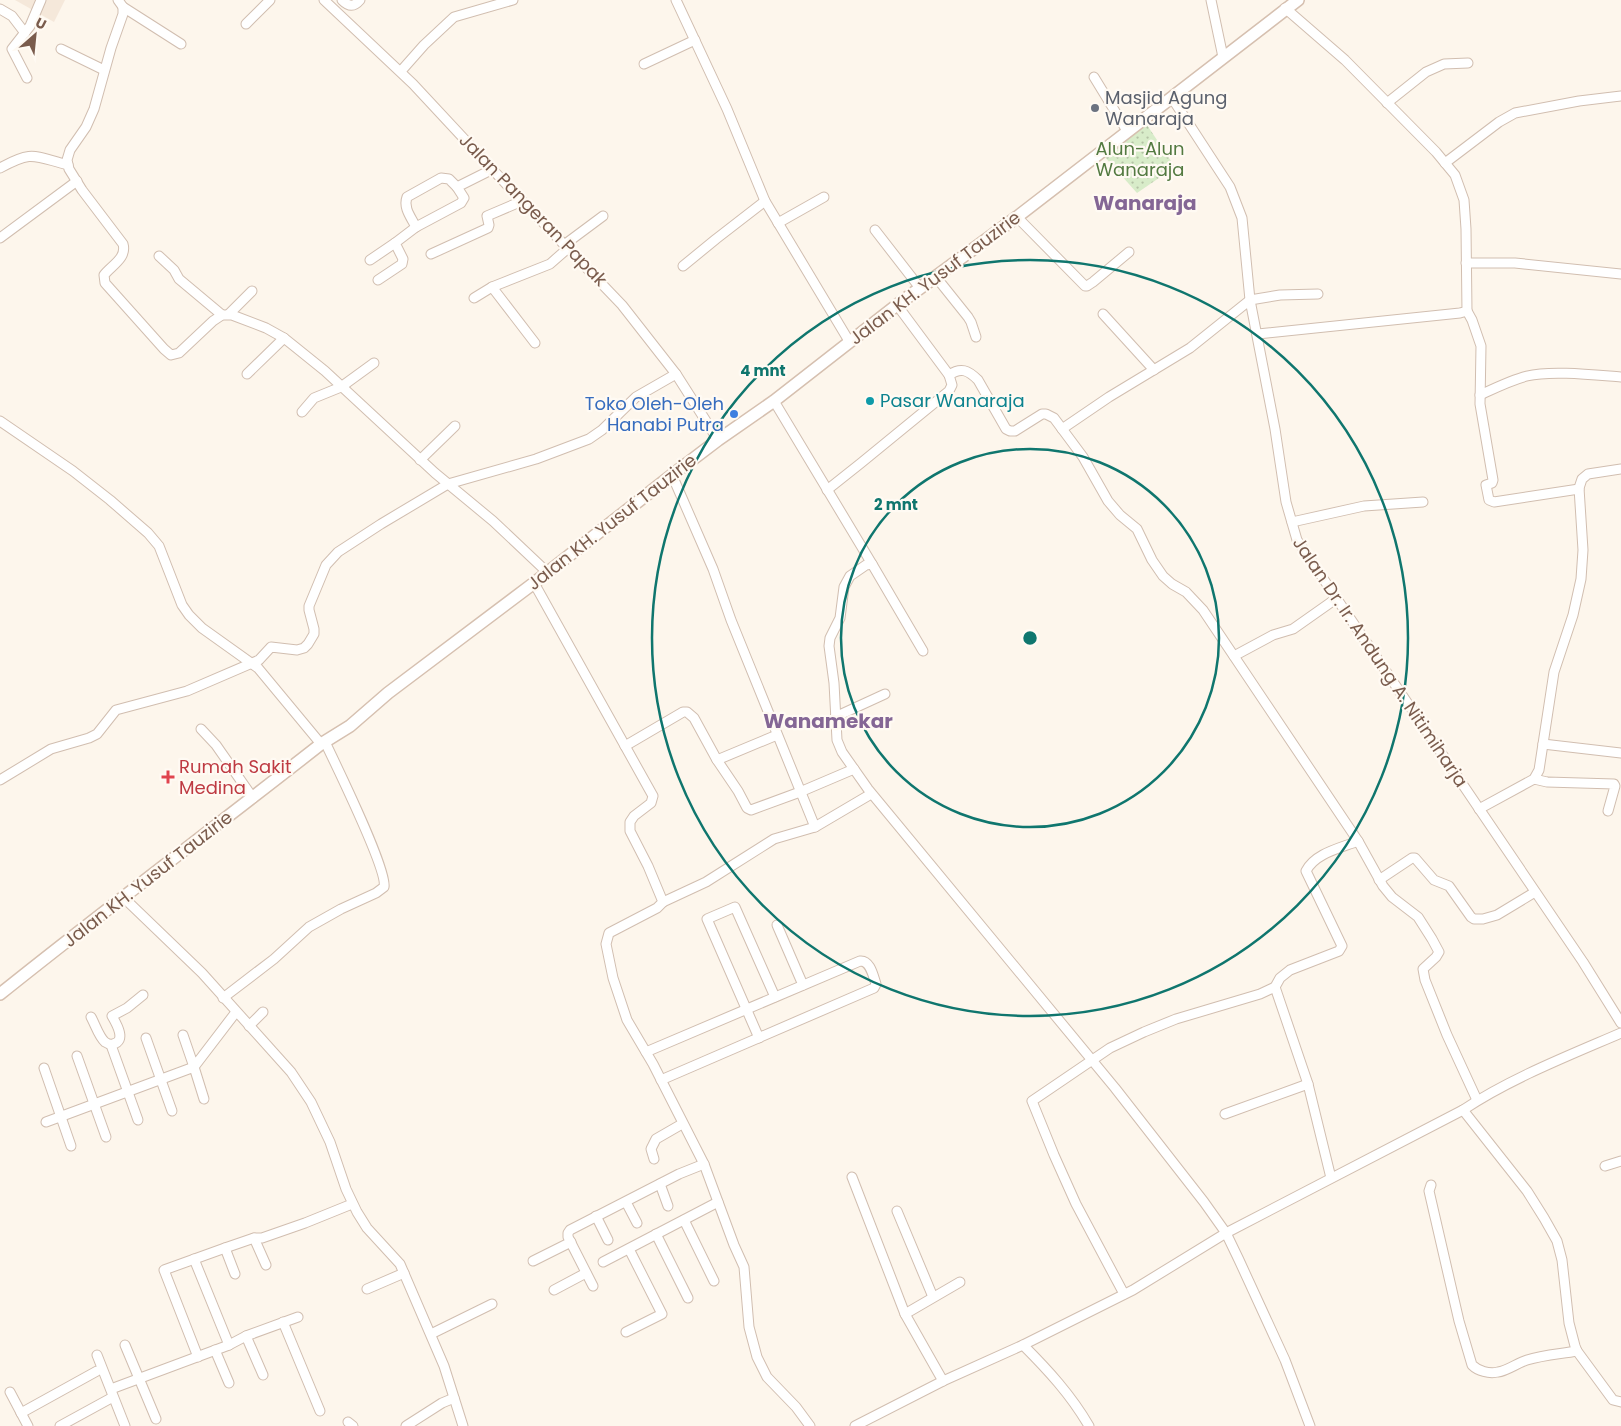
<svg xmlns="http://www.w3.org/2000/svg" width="1621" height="1426" viewBox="0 0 1621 1426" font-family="Poppins,sans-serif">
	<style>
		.residential { fill: #f5e8da }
		.park { fill: url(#park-dots) }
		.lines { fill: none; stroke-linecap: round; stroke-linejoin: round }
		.street-casing { stroke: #d1beb0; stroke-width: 11 }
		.secondary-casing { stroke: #d6c0b0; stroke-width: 14 }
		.street { stroke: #fff; stroke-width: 9 }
		.secondary { stroke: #fff; stroke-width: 11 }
		.ring { fill: none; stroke: #0f766e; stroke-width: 2.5 }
		.worship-dot { fill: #6b7280; stroke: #fffaf3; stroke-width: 2 }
		.culture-dot { fill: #0f9aa8; stroke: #fffaf3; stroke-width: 2 }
		.shop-dot { fill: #3f7fe0; stroke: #fffaf3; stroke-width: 2 }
		.health-dot { fill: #e0444e; stroke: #fffaf3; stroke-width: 2 }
		.labels { text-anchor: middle; stroke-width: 4.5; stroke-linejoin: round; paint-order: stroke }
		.worship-label { font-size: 18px; fill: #5b616d; stroke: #fffaf3; text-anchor: start }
		.park-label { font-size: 18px; fill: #537a41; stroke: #fffaf3 }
		.street-label { font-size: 18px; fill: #7a5c4d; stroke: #fffaf3 }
		.culture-label { font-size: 18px; fill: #0d838f; stroke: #fffaf3; text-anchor: start }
		.shop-label { font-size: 18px; fill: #366cbe; stroke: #fffaf3; text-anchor: end }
		.health-label { font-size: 18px; fill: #be3a42; stroke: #fffaf3; text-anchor: start }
		.quarter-label { font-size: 20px; font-weight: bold; fill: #846695; stroke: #fffaf3 }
		.centre { fill: #0f766e; stroke: #fffaf3; stroke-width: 2.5 }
		.ring-label { font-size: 15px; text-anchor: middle; font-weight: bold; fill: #0f766e; stroke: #fffaf3; stroke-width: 4.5; stroke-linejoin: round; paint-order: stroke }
	</style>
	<defs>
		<pattern id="park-dots" width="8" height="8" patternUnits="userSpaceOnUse" patternTransform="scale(1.25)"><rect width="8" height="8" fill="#d8ecc9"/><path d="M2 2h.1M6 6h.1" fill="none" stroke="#b4c2a5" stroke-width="1.8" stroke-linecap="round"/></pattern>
	</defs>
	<rect width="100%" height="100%" fill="#fdf6ec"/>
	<!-- residential -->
	<polygon class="residential" points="15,0 65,0 54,22"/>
	<!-- park -->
	<polygon class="park" points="1145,122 1175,167 1137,193 1103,155"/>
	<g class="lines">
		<defs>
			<g id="street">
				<polyline points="118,0 123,7 181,44"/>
				<polyline points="324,0 413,84 507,185 622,305 676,374 718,440"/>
				<path d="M342 0C349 7 354 7 360 0"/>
				<polyline points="676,0 727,109 765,201 849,341"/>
				<polyline points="1211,0 1223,57"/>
				<path d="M123 7V14L111 48 94 109 86 127 70 150 67 160 69 169 82 190 123 244C127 258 112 265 104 275L105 283 164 349 171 355 179 353 213 321 222 315H232L266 328 284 338 294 346 325 371 435 473 493 521 547 572"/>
				<polyline points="0,9 12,16 25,33"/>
				<polyline points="246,24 270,0"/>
				<polyline points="61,49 104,70"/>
				<polyline points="644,64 695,40"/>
				<polyline points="401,71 424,45 454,17 513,0"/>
				<polyline points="1094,77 1127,131"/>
				<polyline points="27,78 12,49 30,26 41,0"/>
				<polyline points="1172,98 1230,187 1242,218 1250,300 1275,429 1286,502 1297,540 1583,962 1621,1023"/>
				<polyline points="1387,103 1426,72 1444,64 1468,63"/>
				<polyline points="1445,163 1499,122 1515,113 1579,101 1621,96"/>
				<path d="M0 168C33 150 33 156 68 165"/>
				<polyline points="1017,217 1085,286 1087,286 1093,282 1129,252"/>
				<polyline points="778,223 824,197"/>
				<path d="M416 227C411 217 403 208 407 197L441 178 449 179 457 187"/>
				<polyline points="875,230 920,288"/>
				<polyline points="0,238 77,181"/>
				<polyline points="564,245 603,216"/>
				<polyline points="431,254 488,228 489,225 487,216 522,201"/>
				<polyline points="159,256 174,270 179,279 222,315"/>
				<polyline points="370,260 395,243"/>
				<polyline points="1466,263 1515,263 1621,274"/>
				<polyline points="683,266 716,239 765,201"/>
				<polyline points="936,277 968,317 971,322 976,337"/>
				<polyline points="378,280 402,264 403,259 395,243 416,227 461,203 464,198 457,187 493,169"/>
				<polyline points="492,287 535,343"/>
				<polyline points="474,298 492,287 550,264 567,249"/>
				<polyline points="897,305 949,375"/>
				<polyline points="1467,311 1472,320 1481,346 1480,404 1493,480 1492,483 1486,485 1489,500 1494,502 1579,489"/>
				<polyline points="229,314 252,291"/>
				<polyline points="1103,314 1154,370"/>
				<polyline points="1258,334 1460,313 1467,311 1466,229 1464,200 1455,175 1436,152 1345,60 1285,8"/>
				<polyline points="247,374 284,338"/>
				<path d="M1480 395C1495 388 1511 380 1527 376 1551 370 1595 375 1621 377"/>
				<polyline points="774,401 872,564 866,565 850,576 844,587 840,618 830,638 829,646 834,683 837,740 842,752 868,789 1115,1088 1204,1202 1226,1233 1239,1260 1285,1360 1310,1426"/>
				<polyline points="302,412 314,398 341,387 374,363"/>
				<polyline points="0,421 73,471 110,500 148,533 159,546 182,605 189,615 202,628 258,668 321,744"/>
				<polyline points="1062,429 1109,397 1190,348 1250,300 1280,295 1318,294"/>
				<polyline points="420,460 455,426"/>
				<polyline points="672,475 713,569 731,620 815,827"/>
				<path d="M827 490 861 463 949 391 952 385 949 375C961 367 968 370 978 380L1006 429 1010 431H1015L1042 414H1046L1054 418 1083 457 1108 501 1120 515 1137 529 1152 560 1163 576 1172 584 1186 592 1203 610 1358 841 1383 886 1392 897 1418 917 1432 939 1439 952 1436 957 1423 969 1425 980 1447 1035 1477 1100"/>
				<polyline points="1292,522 1364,506 1423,502"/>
				<polyline points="872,564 923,651"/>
				<polyline points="534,583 653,796 651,803 634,816 630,822 630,831 648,866 663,902 657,908 609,933 606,944 613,978 627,1020 653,1064 704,1164 734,1245 744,1267 749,1327 757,1357 767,1377 796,1407 810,1426"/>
				<polyline points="1234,656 1273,635 1293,629 1337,598"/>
				<polyline points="835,717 885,694"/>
				<polyline points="201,729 216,745 253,798"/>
				<polyline points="1543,744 1621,753"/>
				<polyline points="625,746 683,712 687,712 694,718 717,760 738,791 747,808 751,810 800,792 854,769"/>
				<polyline points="717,760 777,735"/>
				<polyline points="1534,779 1547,782 1614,784 1615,786 1608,811"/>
				<polyline points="0,780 51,749 89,738 97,734 116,710 187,691 259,660 271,647 297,650 304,648 308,644 314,634 314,629 309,610 309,606 326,565 338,552 381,524 448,484 536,459 589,439 602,430 636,397 676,374"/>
				<polyline points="1479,809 1534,779 1539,770 1554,672 1573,615 1581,579 1583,550 1579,488 1582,479 1588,474 1621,469"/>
				<polyline points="1379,880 1412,858 1415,858 1434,880 1449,886 1471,917 1474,919 1483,919 1497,915 1535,892"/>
				<polyline points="123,897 202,973 291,1072 311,1102 330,1142 346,1189 357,1212 367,1228 400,1264 444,1366 463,1426"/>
				<polyline points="663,902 706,882 774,839 815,827 871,794"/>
				<polyline points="777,925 803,985"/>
				<polyline points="1275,987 1308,1084 1331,1178"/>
				<path d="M223 998 274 959 309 927 341 909 376 893 384 887C388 871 335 763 325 742"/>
				<path d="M91 1017C95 1024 99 1037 105 1042 108 1044 110 1045 113 1044 127 1041 116 1023 112 1016L127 1008 143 995"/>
				<polyline points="249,1026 263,1012"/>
				<polyline points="183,1035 194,1067 236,1012"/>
				<polyline points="146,1038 172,1111"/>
				<polyline points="759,1038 707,919 735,907 775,997"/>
				<polyline points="111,1045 138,1120"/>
				<path d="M646 1052 860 961C870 960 873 975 876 984L874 988 661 1080"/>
				<polyline points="77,1056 106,1137"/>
				<polyline points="44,1068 71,1146"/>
				<polyline points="1463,1110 1527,1191 1544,1218 1557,1241 1562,1260 1569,1323 1575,1346 1577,1351 1613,1400 1621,1402"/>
				<polyline points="1225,1114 1308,1084"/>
				<polyline points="46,1122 194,1067 204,1099"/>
				<polyline points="654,1159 651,1149 656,1139 682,1124"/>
				<polyline points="1605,1166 1621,1161"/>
				<polyline points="852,1177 905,1314 943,1381"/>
				<polyline points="660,1184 668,1206"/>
				<path d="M1431 1185 1429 1191 1459 1321 1472 1365C1478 1371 1489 1374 1498 1372 1507 1371 1517 1363 1527 1360 1543 1355 1560 1354 1577 1351"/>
				<polyline points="626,1202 637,1223"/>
				<polyline points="897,1211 933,1297"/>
				<polyline points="596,1216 608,1240"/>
				<polyline points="684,1220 714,1281"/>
				<polyline points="656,1234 688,1298"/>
				<polyline points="254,1238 266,1265"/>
				<polyline points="225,1248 235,1274"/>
				<polyline points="194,1259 229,1345"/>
				<polyline points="533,1261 571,1242"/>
				<polyline points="603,1262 718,1202"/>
				<polyline points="593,1286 568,1237 568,1233 570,1230 679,1174 704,1164"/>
				<polyline points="367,1289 404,1273"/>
				<polyline points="554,1290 586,1273"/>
				<path d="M1124 1294 1076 1204 1054 1155 1032 1101 1110 1048 1144 1032 1176 1019 1260 994 1275 987 1280 978 1290 970 1339 951 1342 946 1306 871C1315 853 1341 848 1358 841"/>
				<polyline points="905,1314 960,1282"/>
				<polyline points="283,1322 320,1411"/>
				<polyline points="626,1332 662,1314 629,1249"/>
				<polyline points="431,1334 492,1304"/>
				<polyline points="246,1336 263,1375"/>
				<polyline points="125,1345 156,1419"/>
				<path d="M1023 1345C1048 1370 1071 1395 1089 1426"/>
				<polyline points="215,1350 229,1383"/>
				<polyline points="97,1355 125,1426"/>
				<polyline points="198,1357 164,1270 225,1248 254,1238 262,1238 305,1223 352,1204"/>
				<polyline points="111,1389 229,1345 246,1336 298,1317"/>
				<polyline points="10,1392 28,1426"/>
				<polyline points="21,1413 97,1371"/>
				<polyline points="348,1422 353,1426"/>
				<polyline points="60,1426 113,1397"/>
				<polyline points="406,1426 442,1403 454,1398"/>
				<path d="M855 1426 943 1381 1023 1345 1133 1290 1226 1233 1463 1110C1509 1079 1570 1055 1621 1033"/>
			</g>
			<path id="secondary" d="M0 994C106 909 214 828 321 744L350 726 388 693 534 583 672 475 718 440 774 401 897 305 1017 217 1298 0"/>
		</defs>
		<!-- street casing -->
		<use href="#street" class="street-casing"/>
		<!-- secondary casing -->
		<use href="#secondary" class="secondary-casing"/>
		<!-- street -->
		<use href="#street" class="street"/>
		<!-- secondary -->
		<use href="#secondary" class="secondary"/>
	</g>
	<!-- distance rings -->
	<g class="ring">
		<circle cx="1030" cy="638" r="189"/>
		<circle cx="1030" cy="638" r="378"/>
	</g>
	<!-- markers -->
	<circle class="worship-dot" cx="1095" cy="108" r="5"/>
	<circle class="culture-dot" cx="870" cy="401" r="5"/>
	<circle class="shop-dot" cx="734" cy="414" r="5"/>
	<path class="health-dot" d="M165.5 769.5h5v5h5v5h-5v5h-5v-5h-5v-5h5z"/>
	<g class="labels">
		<!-- worship labels -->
		<g class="worship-label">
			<text x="1105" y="104">Masjid Agung<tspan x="1105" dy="21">Wanaraja</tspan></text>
		</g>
		<!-- park labels -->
		<g class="park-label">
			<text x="1140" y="155">Alun-Alun<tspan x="1140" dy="21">Wanaraja</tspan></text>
		</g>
		<!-- street labels -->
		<g class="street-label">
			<text transform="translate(533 210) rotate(46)" y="6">Jalan Pangeran Papak</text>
			<text transform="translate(935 278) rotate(-37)" y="6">Jalan KH. Yusuf Tauzirie</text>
			<text transform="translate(612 522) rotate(-38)" y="6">Jalan KH. Yusuf Tauzirie</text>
			<text transform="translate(1380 662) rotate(56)" y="6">Jalan Dr. Ir. Andung A. Nitimiharja</text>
			<text transform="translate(148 879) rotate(-38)" y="6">Jalan KH. Yusuf Tauzirie</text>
		</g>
		<!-- culture labels -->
		<g class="culture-label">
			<text x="880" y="407">Pasar Wanaraja</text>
		</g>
		<!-- shop labels -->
		<g class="shop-label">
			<text x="724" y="410">Toko Oleh-Oleh<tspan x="724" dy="21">Hanabi Putra</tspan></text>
		</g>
		<!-- health labels -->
		<g class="health-label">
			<text x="179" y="773">Rumah Sakit<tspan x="179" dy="21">Medina</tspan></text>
		</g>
		<!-- quarter labels -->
		<g class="quarter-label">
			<text x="1145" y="210">Wanaraja</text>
			<text x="828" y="728">Wanamekar</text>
		</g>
	</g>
	<circle cx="1030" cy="638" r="8" class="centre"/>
	<g class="ring-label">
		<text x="763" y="376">4 mnt</text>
		<text x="896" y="510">2 mnt</text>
	</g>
	<!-- north arrow -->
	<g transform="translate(35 35) rotate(27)" stroke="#fffaf3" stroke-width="4" paint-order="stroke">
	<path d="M0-4L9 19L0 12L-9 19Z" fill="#7a5c4d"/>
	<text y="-8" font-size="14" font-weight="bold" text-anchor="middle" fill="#7a5c4d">U</text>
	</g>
</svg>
